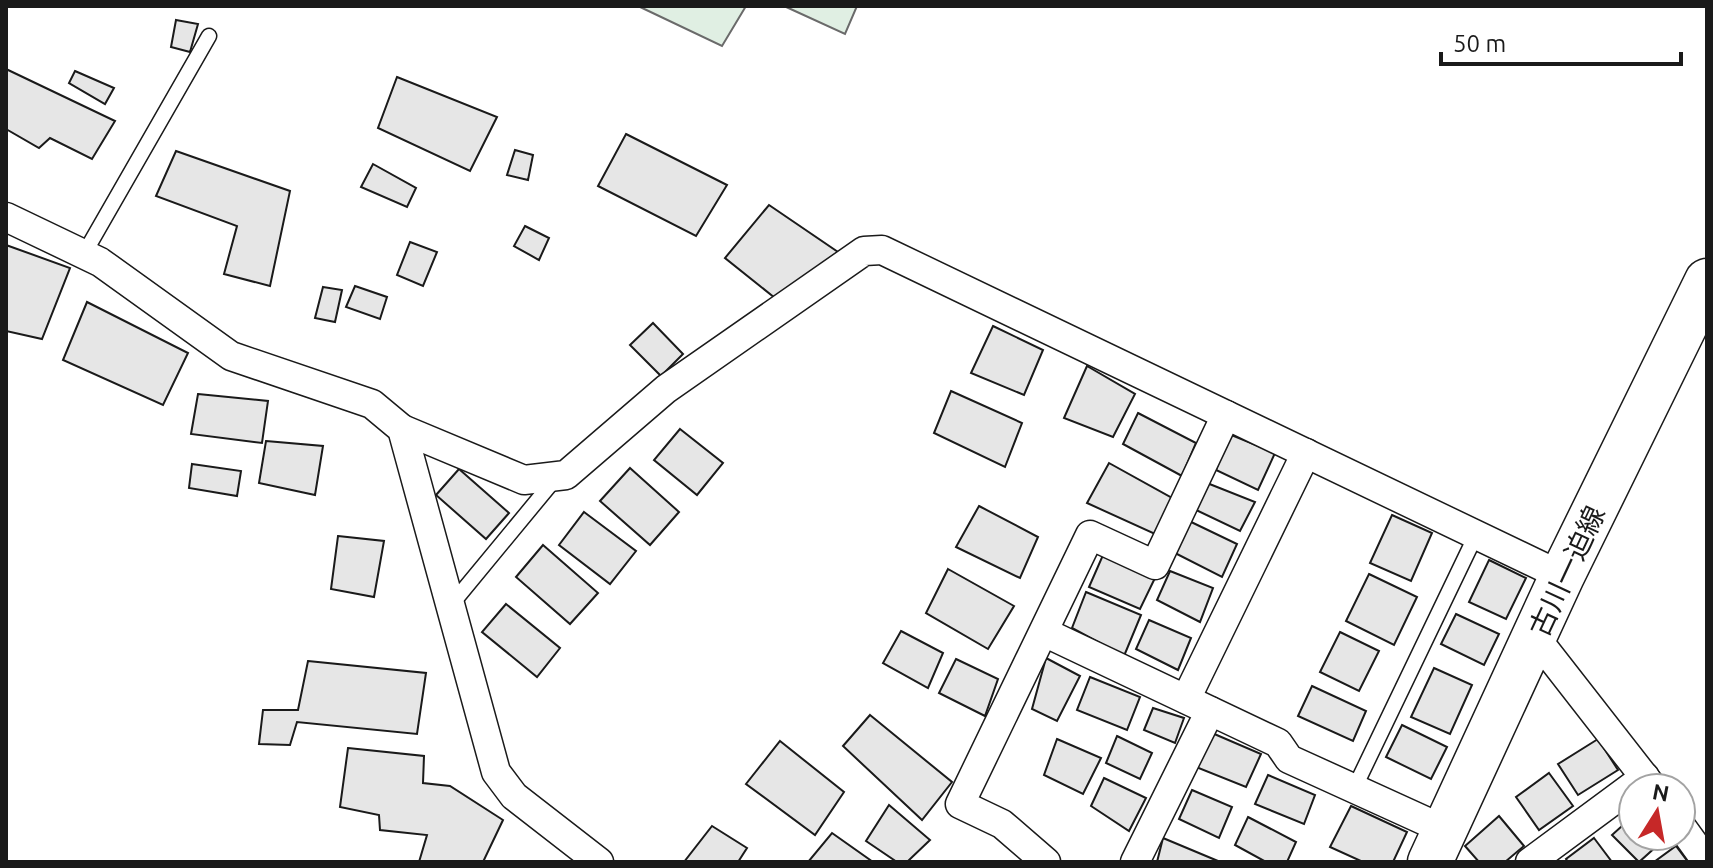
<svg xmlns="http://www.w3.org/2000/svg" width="1713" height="868" viewBox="0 0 1713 868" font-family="Ubuntu,'Noto Sans JP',sans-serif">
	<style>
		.green { fill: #e0efe3; stroke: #6a6a6a; stroke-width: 2 }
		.building { fill: #e6e6e6; stroke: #1a1a1a; stroke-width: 2 }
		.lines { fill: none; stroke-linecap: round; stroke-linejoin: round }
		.service-casing { stroke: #1a1a1a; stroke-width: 17 }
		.minor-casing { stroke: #1a1a1a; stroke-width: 31 }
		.primary-casing { stroke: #1a1a1a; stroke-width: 47 }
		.service { stroke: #fff; stroke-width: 14 }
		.minor { stroke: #fff; stroke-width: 28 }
		.primary { stroke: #fff; stroke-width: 44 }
		.labels { text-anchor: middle; stroke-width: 6; stroke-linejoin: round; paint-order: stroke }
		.street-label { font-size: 28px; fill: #1a1a1a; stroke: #fff }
	</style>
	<rect width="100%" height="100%" fill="#fff"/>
	<!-- green -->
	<g class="green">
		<polygon points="638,6 746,6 722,46"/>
		<polygon points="784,6 857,6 845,34"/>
	</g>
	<!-- building -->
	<g class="building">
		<polygon points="176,20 198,24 190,52 171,47"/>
		<polygon points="6,69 115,121 92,159 50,138 39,148 6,129"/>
		<polygon points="75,71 114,88 105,104 69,83"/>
		<polygon points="397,77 497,117 470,171 378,128"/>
		<polygon points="626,134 727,185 696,236 598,186"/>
		<polygon points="515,150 533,155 528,180 507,175"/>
		<polygon points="176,151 290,191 270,286 224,274 237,226 156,196"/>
		<polygon points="373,164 416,188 407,207 361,187"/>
		<polygon points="769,205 838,252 775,298 725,258"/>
		<polygon points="525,226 549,238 539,260 514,246"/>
		<polygon points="410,242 437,252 423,286 397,275"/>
		<polygon points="6,245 70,268 42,339 6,331"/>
		<polygon points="355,286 387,297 380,319 346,307"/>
		<polygon points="323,287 342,290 335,322 315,318"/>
		<polygon points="87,302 188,353 163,405 63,360"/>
		<polygon points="653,323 683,354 661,376 630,345"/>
		<polygon points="993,326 1043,350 1024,395 971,373"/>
		<polygon points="1087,366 1135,394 1113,437 1064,418"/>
		<polygon points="951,391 1022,423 1005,467 934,433"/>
		<polygon points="198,394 268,401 262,443 191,434"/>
		<polygon points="1138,413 1196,443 1182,476 1123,444"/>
		<polygon points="680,429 723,463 697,495 654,460"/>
		<polygon points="1229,434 1275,453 1258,490 1216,470"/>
		<polygon points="266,441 323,446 315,495 259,483"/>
		<polygon points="1109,463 1172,498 1155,534 1087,503"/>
		<polygon points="192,464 241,471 237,496 189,488"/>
		<polygon points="630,468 679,512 650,545 600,501"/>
		<polygon points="459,469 509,513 486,539 436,495"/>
		<polygon points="1207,483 1255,502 1240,531 1196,510"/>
		<polygon points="979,506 1038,537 1020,578 956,547"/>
		<polygon points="584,512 636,551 610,584 559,545"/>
		<polygon points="1392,515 1432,533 1411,581 1370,563"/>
		<polygon points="1187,520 1237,544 1222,577 1171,551"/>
		<polygon points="338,536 384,541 374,597 331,589"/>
		<polygon points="543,545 598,593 570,624 516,577"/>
		<polygon points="1103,555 1155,578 1140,609 1089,587"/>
		<polygon points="1489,560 1526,578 1506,619 1469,602"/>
		<polygon points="948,569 1014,606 988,649 926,613"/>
		<polygon points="1170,571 1213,588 1200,622 1157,600"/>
		<polygon points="1369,574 1417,597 1394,645 1346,621"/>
		<polygon points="1086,592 1141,615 1124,656 1072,628"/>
		<polygon points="506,604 560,648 537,677 482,632"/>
		<polygon points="1456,614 1499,634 1484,665 1441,644"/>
		<polygon points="1149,620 1191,638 1178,670 1136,649"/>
		<polygon points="901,631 943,653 928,688 883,663"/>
		<polygon points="1340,632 1379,651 1359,691 1320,672"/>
		<polygon points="1046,658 1080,676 1057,721 1032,709"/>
		<polygon points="956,659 998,679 985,716 939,693"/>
		<polygon points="308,661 426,673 417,734 297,722 290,745 259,744 263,710 298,710"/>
		<polygon points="1434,668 1472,685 1450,734 1411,717"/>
		<polygon points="1090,677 1140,697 1127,730 1077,710"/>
		<polygon points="1312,686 1366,711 1353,741 1298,716"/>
		<polygon points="1153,708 1184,718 1175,743 1144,730"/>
		<polygon points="870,715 952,782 922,820 843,746"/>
		<polygon points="1402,725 1447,747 1431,779 1386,757"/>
		<polygon points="1212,733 1261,754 1246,787 1196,767"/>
		<polygon points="1117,736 1152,753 1140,779 1106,763"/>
		<polygon points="1057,739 1101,758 1083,794 1044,775"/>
		<polygon points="1598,739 1618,770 1578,795 1558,764"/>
		<polygon points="780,741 844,792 815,835 746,784"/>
		<polygon points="348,748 424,756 423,783 450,786 503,820 483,862 419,862 427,835 380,830 379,815 340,807"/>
		<polygon points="1549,773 1573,806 1539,830 1516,797"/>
		<polygon points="1268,775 1315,795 1304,824 1255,804"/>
		<polygon points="1104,778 1146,798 1129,831 1091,806"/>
		<polygon points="1192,790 1232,807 1219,838 1179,819"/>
		<polygon points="889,805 930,840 907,862 897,862 866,841"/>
		<polygon points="1351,806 1407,832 1393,862 1363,862 1330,847"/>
		<polygon points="1499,816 1524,846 1505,862 1479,862 1465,846"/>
		<polygon points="1633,816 1633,836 1668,836 1639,862 1612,835"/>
		<polygon points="1248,817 1296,842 1287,862 1266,862 1235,845"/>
		<polygon points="712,826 747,848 738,862 684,862"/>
		<polygon points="832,833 873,862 808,862"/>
		<polygon points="1163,838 1218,861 1157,862"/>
		<polygon points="1594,838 1612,862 1568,862 1566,859"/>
		<polygon points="1676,846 1688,862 1654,862"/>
	</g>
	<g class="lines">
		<defs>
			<g id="service">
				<polyline points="84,254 209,36"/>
				<polyline points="451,605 555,479"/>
				<polyline points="1354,789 1476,535"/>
			</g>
			<g id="minor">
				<polyline points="6,217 100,262 231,356 372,404 402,429 496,772 514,796 599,862"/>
				<polyline points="402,429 524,480 566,475 666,389 864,251 882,250 1562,576"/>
				<polyline points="1044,632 1278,743 1289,759 1445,830"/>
				<polyline points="1536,638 1653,788"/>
				<polyline points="1186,699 1306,453"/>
				<polyline points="1681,826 1707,862"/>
				<polyline points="1046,862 1002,824 960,804 1090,535 1155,565 1226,415"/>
				<polyline points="1135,862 1210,711"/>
				<polyline points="1530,862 1645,777"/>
			</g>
			<polyline id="primary" points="1430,862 1562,576 1707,281"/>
		</defs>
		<!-- service casing -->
		<use href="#service" class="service-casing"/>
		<!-- minor casing -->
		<use href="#minor" class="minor-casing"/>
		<!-- primary casing -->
		<use href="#primary" class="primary-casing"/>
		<!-- service -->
		<use href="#service" class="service"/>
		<!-- minor -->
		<use href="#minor" class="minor"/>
		<!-- primary -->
		<use href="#primary" class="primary"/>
	</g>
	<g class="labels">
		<!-- street labels -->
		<g class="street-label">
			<text transform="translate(1567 571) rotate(-65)" y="10">古川一迫線</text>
		</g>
	</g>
	<!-- border -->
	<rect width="1713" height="868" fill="none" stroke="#1a1a1a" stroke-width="16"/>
	<!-- north arrow -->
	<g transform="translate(1657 812) rotate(11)"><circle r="38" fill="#ffffff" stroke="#a3a3a3" stroke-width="2"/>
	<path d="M0-6L14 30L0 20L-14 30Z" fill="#c62828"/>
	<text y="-12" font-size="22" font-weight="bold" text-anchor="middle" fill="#1a1a1a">N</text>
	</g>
	<!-- scale -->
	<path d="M1441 52v12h240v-12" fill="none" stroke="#1a1a1a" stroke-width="4"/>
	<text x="1453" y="52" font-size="24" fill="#1a1a1a" stroke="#ffffff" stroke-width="6" paint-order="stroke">50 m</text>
</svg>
